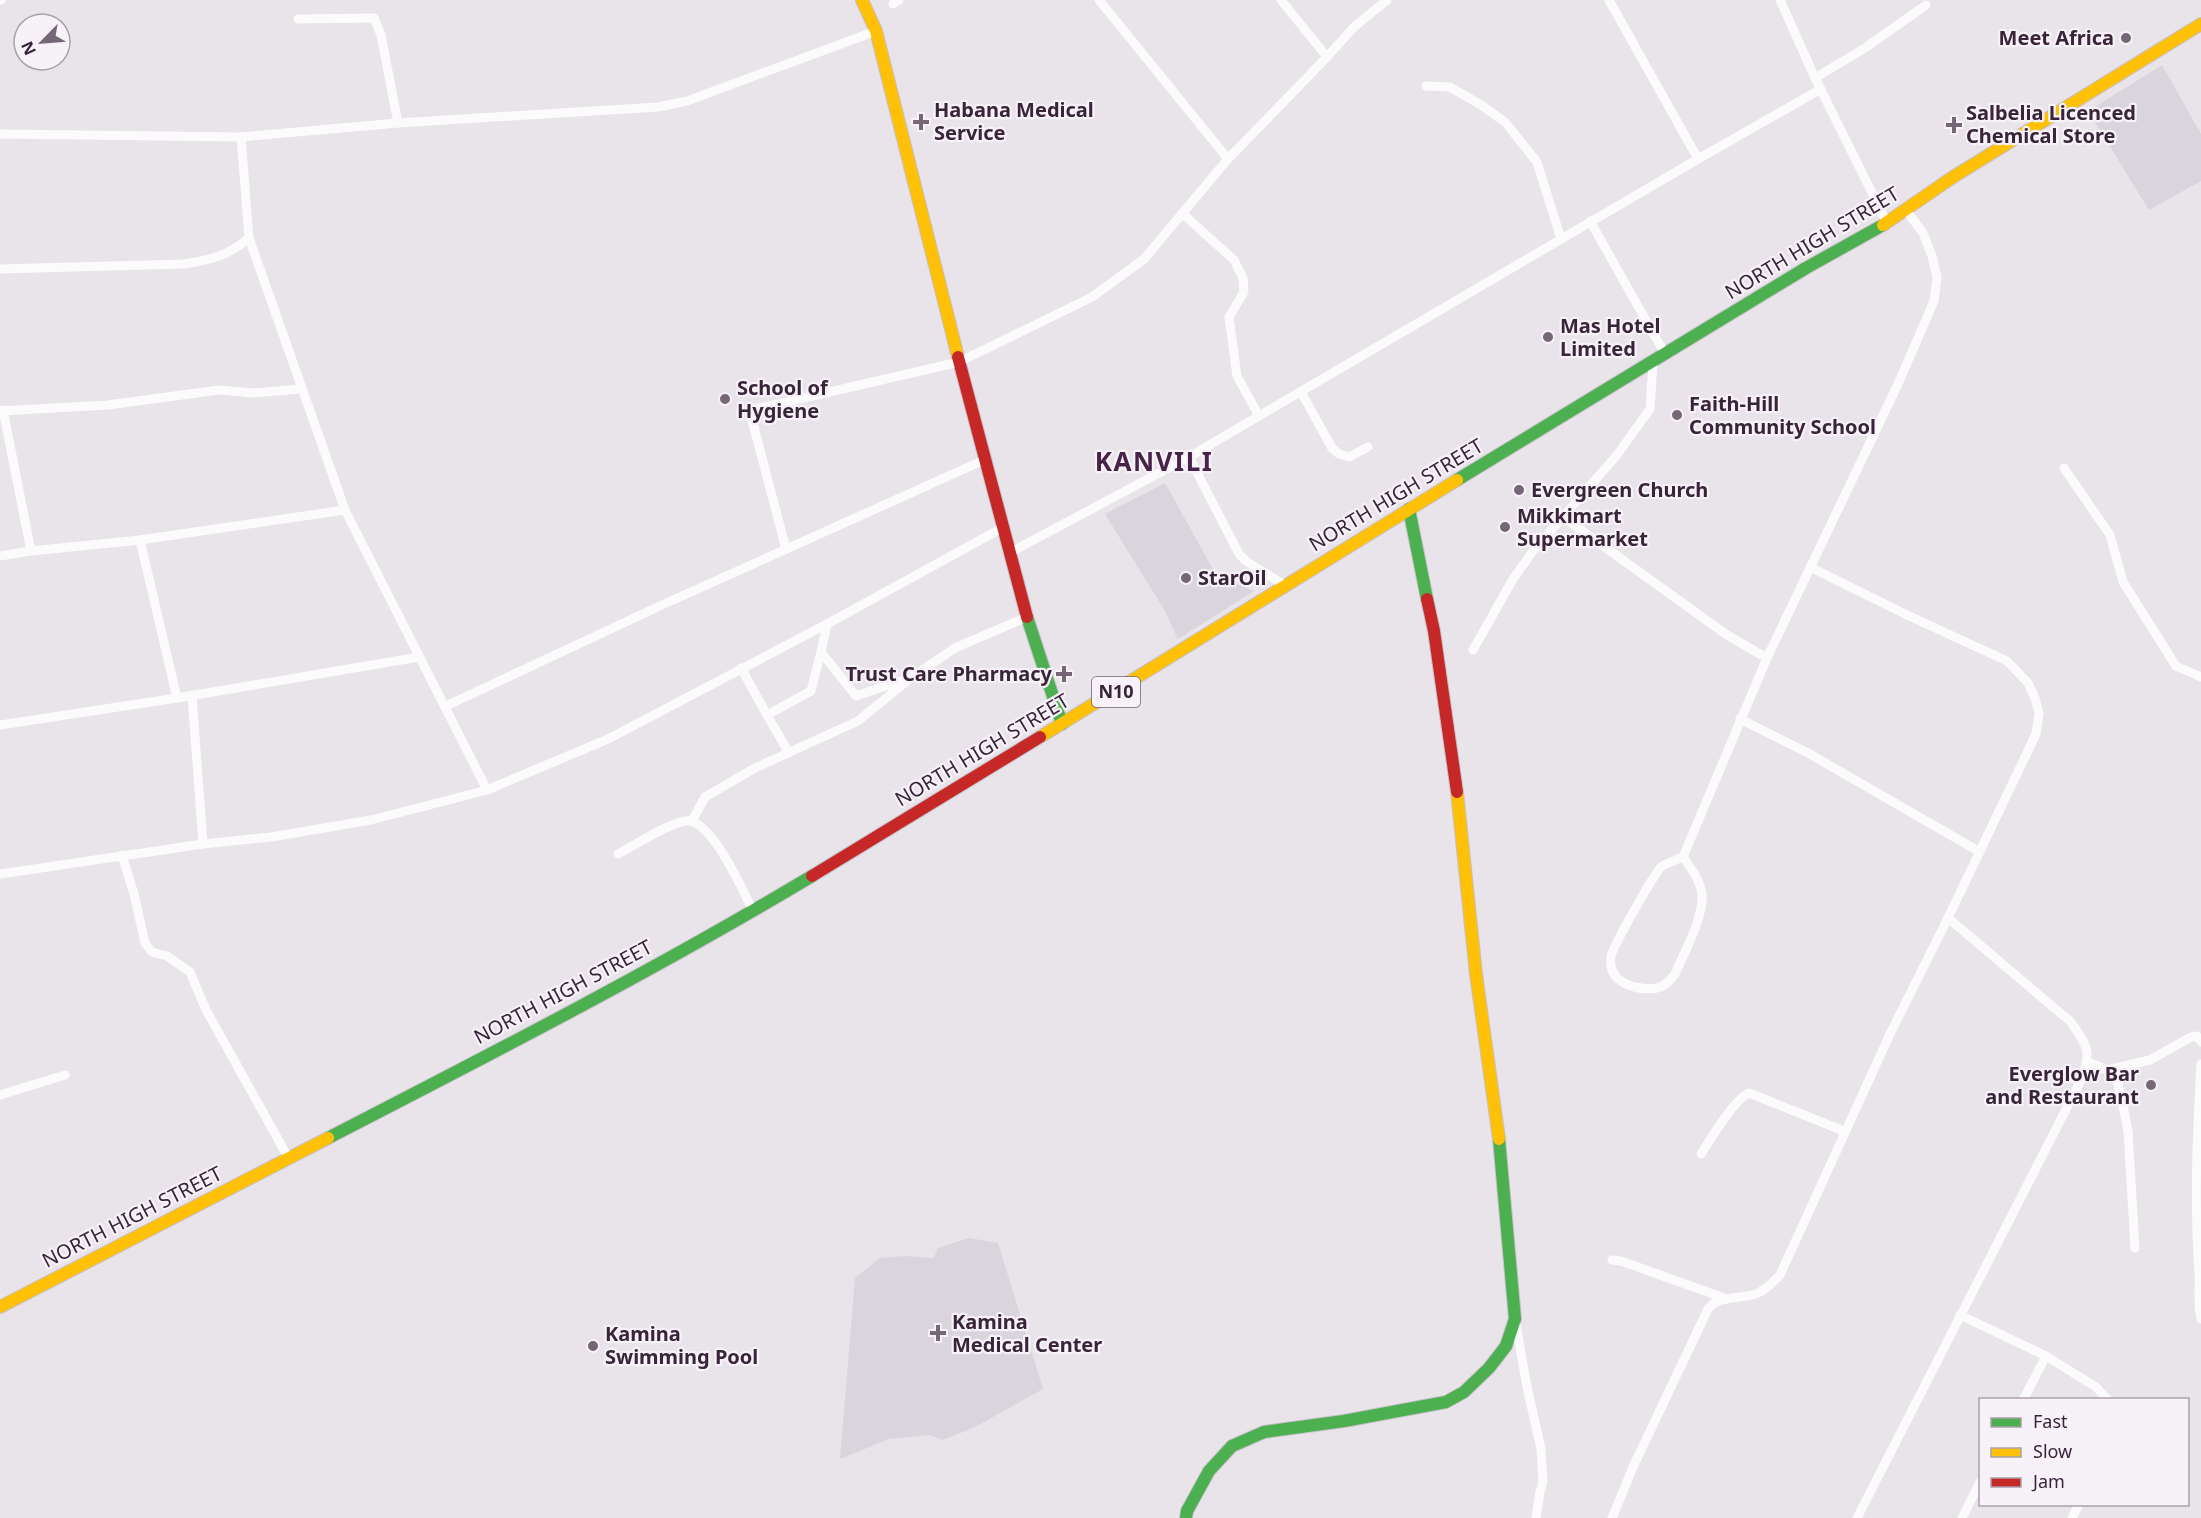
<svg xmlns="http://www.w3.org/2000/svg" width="2201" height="1518" viewBox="0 0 2201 1518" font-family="'Noto Sans',sans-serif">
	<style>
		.built { fill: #dad4dc }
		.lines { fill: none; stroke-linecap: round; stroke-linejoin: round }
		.fast-casing { stroke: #c7c0c8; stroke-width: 14 }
		.slow-casing { stroke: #c7c0c8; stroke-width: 14 }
		.jam-casing { stroke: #c7c0c8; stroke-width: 14 }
		.street { stroke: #fcfbfc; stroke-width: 9 }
		.fast { stroke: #4caf50; stroke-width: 12 }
		.slow { stroke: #ffc107; stroke-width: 12 }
		.jam { stroke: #c62828; stroke-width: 12 }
		.poi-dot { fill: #766777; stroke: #f6f2f7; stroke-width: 2 }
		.labels { text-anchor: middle; stroke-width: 4.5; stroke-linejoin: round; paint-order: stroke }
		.shield { fill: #f6f2f7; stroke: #726273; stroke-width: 1.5 }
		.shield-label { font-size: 18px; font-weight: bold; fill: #39243a }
		.poi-label { font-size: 20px; font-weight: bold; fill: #39243a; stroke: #f6f2f7; text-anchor: start }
		.street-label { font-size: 20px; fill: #39243a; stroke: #f6f2f7 }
		.district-label { font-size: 26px; font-weight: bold; letter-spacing: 1.5px; fill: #49224a; stroke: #f6f2f7 }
	</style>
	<rect width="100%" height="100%" fill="#e8e4e9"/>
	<!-- built -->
	<g class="built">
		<polygon points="2162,65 2201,134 2201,181 2149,210 2088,111"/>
		<polygon points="1165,483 1216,575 1254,591 1178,639 1165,611 1105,514"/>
		<polygon points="969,1238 998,1243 1043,1389 975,1427 943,1440 929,1435 889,1439 840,1459 855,1278 880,1258 904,1256 934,1258 938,1248"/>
	</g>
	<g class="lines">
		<defs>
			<g id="fast">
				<polyline points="1457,480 1806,268 1883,225"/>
				<polyline points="1409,509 1427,599"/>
				<polyline points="1027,617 1062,724"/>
				<path d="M328 1138C491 1054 655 970 812 876"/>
				<polyline points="1186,1518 1187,1511 1209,1471 1232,1446 1264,1432 1344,1421 1446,1402 1464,1392 1489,1368 1506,1346 1515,1319 1499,1139"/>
			</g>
			<g id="slow">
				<polyline points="862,0 876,31 958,357"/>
				<polyline points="1883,225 1953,177 2201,24"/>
				<polyline points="1040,737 1457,480"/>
				<polyline points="1457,792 1476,974 1499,1139"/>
				<polyline points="0,1307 328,1138"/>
			</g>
			<g id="jam">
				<polyline points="958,357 1027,617"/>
				<polyline points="1427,599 1434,631 1457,792"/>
				<polyline points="812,876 1040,737"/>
			</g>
		</defs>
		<!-- fast casing -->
		<use href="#fast" class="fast-casing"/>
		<!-- slow casing -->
		<use href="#slow" class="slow-casing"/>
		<!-- jam casing -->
		<use href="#jam" class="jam-casing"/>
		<!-- street -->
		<g class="street">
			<polyline points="0,0 1,0"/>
			<polyline points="1099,0 1228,159"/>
			<polyline points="1281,0 1327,57"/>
			<polyline points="1609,0 1698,159 1821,89"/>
			<polyline points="1780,0 1815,78 1887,223"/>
			<polyline points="893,4 899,0"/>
			<polyline points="298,19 374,18 381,35 398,123"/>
			<polyline points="1815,78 1865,48 1926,5"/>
			<polyline points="1426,86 1450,87 1481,105 1505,122 1537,162 1561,239"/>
			<polyline points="0,134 241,137 398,123 658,107 687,101 876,31"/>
			<polyline points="241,137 249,238 345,510 487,790"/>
			<polyline points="1183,214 1234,260 1243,278 1244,292 1229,317 1237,376 1259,416"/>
			<polyline points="1590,221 1665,354"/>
			<path d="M0 269 183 264C210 260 228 256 249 238"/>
			<polyline points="1301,392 1332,448 1339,454 1349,457 1368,447"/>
			<polyline points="3,410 31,551"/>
			<polyline points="0,411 108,405 219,390 253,393 301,389"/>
			<polyline points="1189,457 1239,554 1246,561 1286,586"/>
			<polyline points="2064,468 2110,535 2123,582 2176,666 2201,677"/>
			<polyline points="1563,517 1617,455 1650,409 1653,363"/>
			<polyline points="140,540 177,698"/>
			<polyline points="786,549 751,416 756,409 959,362 1092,297 1144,259 1228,159 1327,57 1354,27 1387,0"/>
			<polyline points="1011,552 1189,457 1698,159"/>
			<polyline points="0,556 31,551 140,540 345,510"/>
			<polyline points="827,624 821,652 856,696 912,677 955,648 1027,617"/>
			<polyline points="1473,650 1513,579 1533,551 1563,517 1727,635 1767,658"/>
			<polyline points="741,668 767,715"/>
			<polyline points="192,695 203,844"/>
			<polyline points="446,706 662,605 984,460"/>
			<polyline points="1740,719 1808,753 1980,852"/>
			<polyline points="0,725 177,698 419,657"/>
			<polyline points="789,753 767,715 811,691 821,652"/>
			<polyline points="692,821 705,797 755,768 858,721 907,681"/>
			<path d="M618 854C635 845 667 824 685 821 711 817 743 891 753 911"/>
			<polyline points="122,855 134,894 145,943 152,952 167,956 190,972 206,1010 289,1159"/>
			<path d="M1683 857C1691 868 1700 880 1702 894 1704 917 1684 953 1675 974 1670 980 1665 987 1657 988 1641 991 1614 985 1611 966 1611 963 1610 960 1611 957 1612 947 1655 873 1661 867 1667 863 1676 860 1683 857L1767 658 1898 384 1934 301 1937 277 1932 256 1923 233 1906 210"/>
			<polyline points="0,874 203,844 271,837 371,820 487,790 608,739 827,624 1004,527"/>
			<polyline points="2088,1062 2107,1070 2117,1081 2121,1096 2128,1131 2135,1248"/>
			<path d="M2201 1064C2197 1133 2194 1203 2199 1273 2200 1289 2197 1303 2201 1319"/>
			<polyline points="2107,1070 2150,1060 2191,1037 2197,1036 2201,1042"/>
			<polyline points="0,1095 65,1075"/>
			<path d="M1701 1154C1710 1140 1735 1098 1749 1093L1844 1131"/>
			<polyline points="1612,1260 1621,1261 1727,1299"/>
			<polyline points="1960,1315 2046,1356 2096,1387 2108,1400"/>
			<polyline points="1515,1319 1527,1387 1541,1449 1543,1482 1540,1492 1536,1518"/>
			<polyline points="2023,1400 2046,1356"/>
			<path d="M1612 1518 1633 1467 1708 1309C1719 1294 1743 1300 1758 1293 1767 1289 1773 1282 1780 1275L1890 1034 1948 918 2036 734 2039 713 2035 698 2028 683 2007 661 1907 615 1810 567"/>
			<path d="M1857 1518 2081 1080C2092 1051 2088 1047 2071 1022L1948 918"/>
			<polyline points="1962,1518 1980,1482"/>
			<polyline points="2072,1518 2079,1504"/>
		</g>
		<!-- fast -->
		<use href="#fast" class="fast"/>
		<!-- slow -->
		<use href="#slow" class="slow"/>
		<!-- jam -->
		<use href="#jam" class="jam"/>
	</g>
	<!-- markers -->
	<g class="poi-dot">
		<circle cx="2126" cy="38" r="6"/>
		<path d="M918 113h6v6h6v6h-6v6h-6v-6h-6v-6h6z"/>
		<path d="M1951 116h6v6h6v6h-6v6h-6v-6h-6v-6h6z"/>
		<circle cx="1548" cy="337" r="6"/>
		<circle cx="725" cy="399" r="6"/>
		<circle cx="1677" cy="415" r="6"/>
		<circle cx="1519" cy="490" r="6"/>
		<circle cx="1505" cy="527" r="6"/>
		<circle cx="1186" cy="578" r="6"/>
		<path d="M1061 665h6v6h6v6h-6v6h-6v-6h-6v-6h6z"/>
		<circle cx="2151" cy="1085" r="6"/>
		<path d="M935 1324h6v6h6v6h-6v6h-6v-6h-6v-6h6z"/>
		<circle cx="593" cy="1346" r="6"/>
	</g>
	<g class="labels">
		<!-- shield labels -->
		<rect class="shield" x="1092" y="677" width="48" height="30" rx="4.5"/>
		<g class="shield-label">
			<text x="1116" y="698">N10</text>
		</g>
		<!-- poi labels -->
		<g class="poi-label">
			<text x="2114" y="45" text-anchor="end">Meet Africa</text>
			<text x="934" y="117">Habana Medical<tspan x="934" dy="23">Service</tspan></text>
			<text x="1966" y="120">Salbelia Licenced<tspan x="1966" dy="23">Chemical Store</tspan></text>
			<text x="1560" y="333">Mas Hotel<tspan x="1560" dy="23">Limited</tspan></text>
			<text x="737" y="395">School of<tspan x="737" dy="23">Hygiene</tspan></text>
			<text x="1689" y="411">Faith-Hill<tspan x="1689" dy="23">Community School</tspan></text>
			<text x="1531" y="497">Evergreen Church</text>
			<text x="1517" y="523">Mikkimart<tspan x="1517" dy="23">Supermarket</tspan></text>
			<text x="1198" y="585">StarOil</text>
			<text x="1052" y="681" text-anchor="end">Trust Care Pharmacy</text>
			<text x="2139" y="1081" text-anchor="end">Everglow Bar<tspan x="2139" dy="23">and Restaurant</tspan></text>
			<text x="952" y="1329">Kamina<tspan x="952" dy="23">Medical Center</tspan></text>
			<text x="605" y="1341">Kamina<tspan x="605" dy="23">Swimming Pool</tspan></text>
		</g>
		<!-- street labels -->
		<g class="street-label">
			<text transform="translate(1812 243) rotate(-31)" y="7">NORTH HIGH STREET</text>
			<text transform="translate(1396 495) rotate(-31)" y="7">NORTH HIGH STREET</text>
			<text transform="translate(982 750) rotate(-31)" y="7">NORTH HIGH STREET</text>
			<text transform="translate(563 992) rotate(-28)" y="7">NORTH HIGH STREET</text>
			<text transform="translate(132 1217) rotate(-27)" y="7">NORTH HIGH STREET</text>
		</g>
		<!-- district labels -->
		<g class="district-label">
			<text x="1154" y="471">KANVILI</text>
		</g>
	</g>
	<!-- legend -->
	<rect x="1979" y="1398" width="210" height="108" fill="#f6f2f7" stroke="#aaa0ab" stroke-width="1.5"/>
	<rect x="1991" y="1418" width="30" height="9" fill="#4caf50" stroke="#aaa0ab" stroke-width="1.5"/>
	<text x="2033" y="1428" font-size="18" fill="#39243a">Fast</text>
	<rect x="1991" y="1448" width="30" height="9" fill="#ffc107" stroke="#aaa0ab" stroke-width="1.5"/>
	<text x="2033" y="1458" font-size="18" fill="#39243a">Slow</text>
	<rect x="1991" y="1478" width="30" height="9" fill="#c62828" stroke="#aaa0ab" stroke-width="1.5"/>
	<text x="2033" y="1488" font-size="18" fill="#39243a">Jam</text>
	<!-- north arrow -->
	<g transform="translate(42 42) rotate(245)"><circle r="28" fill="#f6f2f7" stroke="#aaa0ab" stroke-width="1.5"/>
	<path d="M0-4.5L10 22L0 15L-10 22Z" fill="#766777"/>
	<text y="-9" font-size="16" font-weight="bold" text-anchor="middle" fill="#39243a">N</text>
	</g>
</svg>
